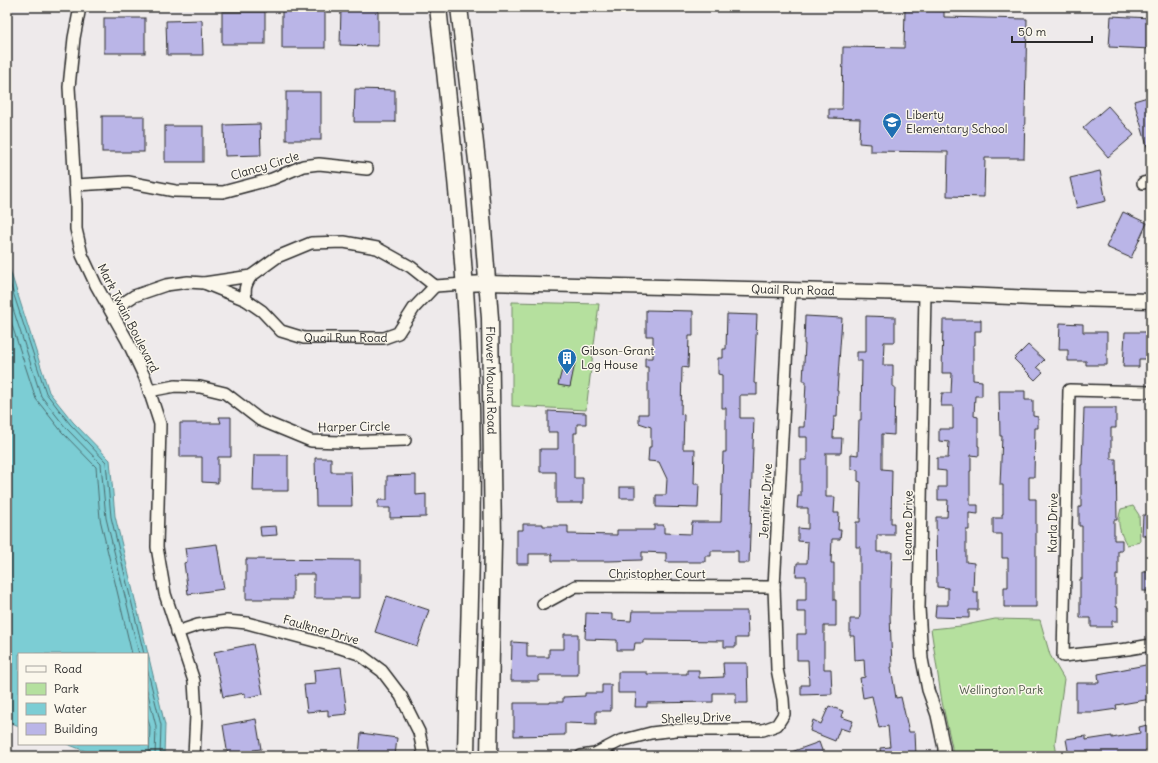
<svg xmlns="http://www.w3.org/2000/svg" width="1158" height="763" viewBox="0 0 1158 763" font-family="Delius,sans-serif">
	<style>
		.green { fill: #b5e09e; stroke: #708664 }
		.water { fill: #7ccdd4; stroke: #5c8c90 }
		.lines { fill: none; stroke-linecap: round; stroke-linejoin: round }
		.shore { stroke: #4b6c6f; stroke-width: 1 }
		.building { fill: #bab5e7; stroke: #2b2b2b }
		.minor-casing { stroke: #2b2b2b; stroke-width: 14 }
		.tertiary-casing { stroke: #2b2b2b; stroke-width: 17 }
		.secondary-casing { stroke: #2b2b2b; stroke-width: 19 }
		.minor { stroke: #fbf7ec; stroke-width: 11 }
		.tertiary { stroke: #fbf7ec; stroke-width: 14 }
		.secondary { stroke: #fbf7ec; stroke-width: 16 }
		.labels { text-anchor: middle; stroke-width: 3; stroke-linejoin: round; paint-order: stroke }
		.poi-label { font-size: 12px; fill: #2b2b2b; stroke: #fbf7ec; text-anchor: start }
		.street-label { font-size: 12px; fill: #2b2b2b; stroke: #fbf7ec }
		.park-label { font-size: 12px; fill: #4e5848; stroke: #fbf7ec }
	</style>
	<rect width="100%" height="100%" fill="#eeeaeb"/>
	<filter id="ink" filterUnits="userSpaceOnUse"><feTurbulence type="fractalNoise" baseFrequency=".025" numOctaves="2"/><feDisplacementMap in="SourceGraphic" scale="8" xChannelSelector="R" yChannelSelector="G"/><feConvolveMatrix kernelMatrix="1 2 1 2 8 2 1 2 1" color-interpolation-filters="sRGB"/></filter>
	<g filter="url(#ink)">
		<!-- green -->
		<g class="green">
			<polygon points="512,302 599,304 586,410 512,406"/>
			<path d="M1133 506 1139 515 1140 542 1127 545C1120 533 1116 523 1121 509Z"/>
			<polygon points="995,619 1040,620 1050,655 1064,679 1055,743 1057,756 952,756 952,747 942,702 931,629 961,626"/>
		</g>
		<!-- water -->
		<polygon class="water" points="7,75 9,76 7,143 9,267 49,392 73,422 110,460 115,516 165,725 164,756 98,756 67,744 147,744 147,654 19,654 19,726 7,721"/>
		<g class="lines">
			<!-- shore -->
			<g class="shore">
				<polyline points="7,274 46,393 70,424 106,462 111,517 144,654"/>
				<polyline points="7,290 41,396 66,428 101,464 106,518 139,654"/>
				<polyline points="7,310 36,399 62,432 96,467 100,519 132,654"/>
				<polyline points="147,668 161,725 160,756"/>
				<polyline points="147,690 156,726 155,756"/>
				<polyline points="147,716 150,727 149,756"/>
			</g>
		</g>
		<!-- building -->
		<g class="building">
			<rect x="282" y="7" width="43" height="41"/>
			<polygon points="341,8 378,8 378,46 340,45"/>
			<polygon points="905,10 944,11 944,17 1027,19 1024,158 985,158 984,197 947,196 948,152 870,151 870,144 859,143 860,119 829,118 829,109 842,109 843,47 904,48"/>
			<rect x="222" y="12" width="43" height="32"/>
			<polygon points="1111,16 1151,18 1151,49 1109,47"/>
			<rect x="104" y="18" width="41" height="35"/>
			<polygon points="202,20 203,55 167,55 166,21"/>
			<polygon points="355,89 395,90 395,122 354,122"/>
			<rect x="286" y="92" width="35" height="48"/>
			<polygon points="1151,96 1151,152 1149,153 1134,101"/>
			<polygon points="1108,106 1134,135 1108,157 1083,128"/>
			<rect x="102" y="116" width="42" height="36"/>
			<polygon points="260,124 261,155 225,156 224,125"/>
			<rect x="165" y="126" width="38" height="36"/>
			<polygon points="1100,171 1106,201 1077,208 1070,178"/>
			<polygon points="1123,212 1147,223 1131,258 1106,247"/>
			<polygon points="646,310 693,311 693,336 689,336 688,368 682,367 681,414 684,415 683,449 695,449 694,484 699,484 698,508 656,507 656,495 666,495 667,479 659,462 648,461 649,447 651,447 651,427 639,423 639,414 648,414 648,367 645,367 645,358 653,358 653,336 646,336"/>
			<polygon points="727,314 757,315 754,383 757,384 757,395 740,395 740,418 754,418 749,563 738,563 738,551 711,551 711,556 705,556 705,562 666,562 666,553 642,552 642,560 609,561 552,561 552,554 529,554 529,564 517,564 517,530 523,530 523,524 543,524 543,526 568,526 568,534 617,535 617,530 654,530 654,525 664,525 664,533 691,534 692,522 721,522 723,452 726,452 726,408 722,408 722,375 718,374 718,358 723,358 723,349 726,349"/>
			<polygon points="805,316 842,318 837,391 838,391 837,417 834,417 833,438 842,438 841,453 826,453 826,497 835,497 834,513 839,513 838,530 841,530 840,539 832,539 831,563 834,563 834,600 836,600 836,626 824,626 824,669 831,669 832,694 801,695 801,685 809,685 808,660 797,660 797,634 806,634 806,612 797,612 797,600 806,600 806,576 796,576 797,563 807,563 808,542 798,541 798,528 808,529 808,508 797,508 798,496 801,496 801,460 807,460 807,437 799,437 799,427 804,427 806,381 803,381 805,344 804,344"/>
			<polygon points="866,316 895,317 895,342 884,342 883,365 893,365 893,387 895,387 894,435 882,434 882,469 892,470 891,523 894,523 894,535 877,535 877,552 892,552 890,615 892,667 891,667 896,698 901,697 909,732 915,732 916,756 881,756 880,748 890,747 888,726 879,728 872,696 863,698 860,678 865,677 864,659 855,660 854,636 850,636 850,619 859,619 860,615 860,547 856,547 856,522 860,522 861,482 858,481 858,470 851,469 851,454 858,455 859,420 861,420 862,361 857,361 857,352 866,352"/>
			<polygon points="943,320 981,320 981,331 975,331 975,345 973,345 973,380 982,381 982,396 975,396 974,416 978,417 978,446 979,446 979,456 971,455 971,471 970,471 970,505 978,505 978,514 969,513 969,530 966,530 966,562 974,563 973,592 978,592 978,610 969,610 969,618 935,617 936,605 948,605 948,588 937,587 936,517 947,517 948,500 938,500 938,487 946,487 946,471 937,470 937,458 948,458 949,442 939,441 939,429 953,429 953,406 941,406 942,393 951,393 952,373 942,373"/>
			<polygon points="1060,323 1083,324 1083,332 1107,332 1107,365 1086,365 1086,361 1068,361 1068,350 1059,350"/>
			<polygon points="1125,332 1148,332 1147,359 1139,359 1139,367 1123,367"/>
			<polygon points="1028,345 1044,360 1037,367 1043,372 1035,380 1014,359"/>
			<polygon points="561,355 576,358 570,387 558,385 563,366 560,364"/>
			<polygon points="999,391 1025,391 1025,400 1033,400 1033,416 1038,417 1038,428 1035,428 1034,477 1029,477 1029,499 1036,499 1036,607 1004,607 1004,587 1008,587 1008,558 1002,558 1002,534 993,534 993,518 1002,518 1002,514 1003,514 1003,485 1000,485 1002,436 1000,436"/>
			<polygon points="1084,408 1116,408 1116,428 1111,428 1111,459 1116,459 1117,520 1114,520 1114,540 1122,540 1122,551 1118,551 1118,575 1116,575 1116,607 1118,607 1118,621 1112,621 1112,627 1091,627 1091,618 1080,618 1080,579 1082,579 1082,526 1079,526 1079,507 1081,507 1081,465 1082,465"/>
			<polygon points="548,411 586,413 586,424 577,424 577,433 574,433 574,478 583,478 583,503 556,503 556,472 540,472 540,449 558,449 558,432 548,432"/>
			<polygon points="219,417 231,417 231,457 218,457 218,483 202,482 202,457 180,457 180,423 221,423"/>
			<polygon points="254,455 288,455 288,491 253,491"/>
			<polygon points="315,458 331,458 331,472 351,472 352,506 316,506"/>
			<polygon points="416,475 416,495 426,494 426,517 390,518 390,508 378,508 378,500 387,500 387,476"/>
			<rect x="620" y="487" width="15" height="11"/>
			<polygon points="1143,515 1151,515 1151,536 1142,536"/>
			<polygon points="276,526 277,535 261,536 260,527"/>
			<polygon points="217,544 224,589 188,594 184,563 187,562 185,548"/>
			<polygon points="246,559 360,560 360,598 314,598 314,574 296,574 296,576 293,576 293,599 246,599"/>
			<rect x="1143" y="572" width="8" height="19"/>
			<polygon points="387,596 429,610 417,646 375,632"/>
			<polygon points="632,611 747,611 748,638 736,638 736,647 724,647 724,641 643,640 643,643 635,643 634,650 617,650 617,640 585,639 586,613 612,614 612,620 631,621"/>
			<polygon points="564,634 578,634 578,675 539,675 539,681 511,681 512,642 527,643 527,657 549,657 549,649 564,649"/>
			<polygon points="253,644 263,694 245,698 245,693 223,697 214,652"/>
			<polygon points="723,663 747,663 748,703 736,703 736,693 713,693 713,702 647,703 647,707 635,707 636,693 618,693 618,672 647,672 647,674 687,674 687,670 699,670 699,678 724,677"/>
			<polygon points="1151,664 1151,699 1116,705 1117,709 1096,712 1076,712 1076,683 1099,683 1098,674"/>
			<polygon points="341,667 347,714 328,716 328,710 307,712 304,685 315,684 314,670"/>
			<polygon points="602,685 611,685 611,711 596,711 596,724 565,723 565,735 514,736 514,703 550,703 550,702 563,702 563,697 585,696 585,693 602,693"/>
			<polygon points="829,706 843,711 841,717 853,721 849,731 840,728 835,741 810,731 813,720 821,724"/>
			<polygon points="256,719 261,749 253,750 254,756 228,756 223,725"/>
			<polygon points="1151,724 1151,756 1069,756 1066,739 1086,736 1086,740 1112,736 1112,738 1140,733 1139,727"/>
			<polygon points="361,733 397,738 395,756 359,756"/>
			<polygon points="819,742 824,756 784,756 783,755"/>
		</g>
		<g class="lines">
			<defs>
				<g id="minor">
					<polyline points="80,7 74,38 69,87 76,204 76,229 82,255 96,285 127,340 145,378 160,424 157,547 165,594 194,681 196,715 194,756"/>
					<polyline points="1143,183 1151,181"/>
					<polyline points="75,185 128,182 175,191 223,192 272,179 303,166 319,164 367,169"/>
					<path id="s1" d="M204 283 246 300 262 311 281 331 304 338H384L398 333 414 308 435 286"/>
					<polyline points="925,293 919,608 922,659 928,690 937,715 944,748 944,756"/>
					<path d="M246 300C244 290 245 285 251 276"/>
					<polyline points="111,311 134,296 166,285 188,282 204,283 251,276 277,257 311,243 344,242 377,248 411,267 435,286 465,284"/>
					<polyline points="149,391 175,386 200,387 225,393 260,420 311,441 341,442 405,440"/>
					<polyline points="1151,392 1069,390 1063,656 1128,649 1151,645"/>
					<polyline points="543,604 576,586 774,587"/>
					<polyline points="177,632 198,625 227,621 247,623 341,648 359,654 382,671 401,696 419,732 424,756"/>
					<polyline points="581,756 595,754 620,741 651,733 676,730 763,730 777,725 784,714 783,699 777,669 774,587 790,290"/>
				</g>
				<g id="tertiary">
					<path id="s2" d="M465 284 488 283 915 293 1032 298 1151 301"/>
				</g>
				<g id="secondary">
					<path d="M438 7C453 141 467 275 471 409 474 524 468 641 466 756"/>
					<path id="s3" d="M459 7 479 178 490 318 493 541 489 756"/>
				</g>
			</defs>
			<!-- minor casing -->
			<use href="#minor" class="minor-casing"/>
			<!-- tertiary casing -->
			<use href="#tertiary" class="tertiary-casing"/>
			<!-- secondary casing -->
			<use href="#secondary" class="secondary-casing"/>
			<!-- minor -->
			<use href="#minor" class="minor"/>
			<!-- tertiary -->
			<use href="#tertiary" class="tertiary"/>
			<!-- secondary -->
			<use href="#secondary" class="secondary"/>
		</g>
	</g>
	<!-- icons -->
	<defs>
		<symbol id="school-pin" viewBox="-11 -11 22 30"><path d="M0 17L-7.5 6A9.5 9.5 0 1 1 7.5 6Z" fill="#1f6fb2" stroke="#fbf7ec"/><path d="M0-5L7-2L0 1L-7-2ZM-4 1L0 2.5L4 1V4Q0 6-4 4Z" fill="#fff"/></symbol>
		<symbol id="building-pin" viewBox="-11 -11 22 30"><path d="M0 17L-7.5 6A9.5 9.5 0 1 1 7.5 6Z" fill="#1f6fb2" stroke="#fbf7ec"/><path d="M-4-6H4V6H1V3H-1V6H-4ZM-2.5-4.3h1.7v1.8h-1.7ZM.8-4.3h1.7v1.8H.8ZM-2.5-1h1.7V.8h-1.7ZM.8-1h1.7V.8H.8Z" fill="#fff"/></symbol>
	</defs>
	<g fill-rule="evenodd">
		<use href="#school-pin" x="881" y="111" width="22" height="30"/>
		<use href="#building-pin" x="556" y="347" width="22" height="30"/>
	</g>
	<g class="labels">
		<!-- poi labels -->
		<g class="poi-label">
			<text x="906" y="119">Liberty<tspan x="906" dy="14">Elementary School</tspan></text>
			<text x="581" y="355">Gibson-Grant<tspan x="581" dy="14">Log House</tspan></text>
		</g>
		<!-- street labels -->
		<g class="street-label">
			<text transform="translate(265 166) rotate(-17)" y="4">Clancy Circle</text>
			<text dy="4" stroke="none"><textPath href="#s2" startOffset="328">Quail Run Road</textPath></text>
			<text transform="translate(128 318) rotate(63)" y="4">Mark Twain Boulevard</text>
			<text dy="4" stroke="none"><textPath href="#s1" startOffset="158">Quail Run Road</textPath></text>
			<text dy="4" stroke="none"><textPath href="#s3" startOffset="375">Flower Mound Road</textPath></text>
			<text transform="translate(354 427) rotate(-1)" y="4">Harper Circle</text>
			<text transform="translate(766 501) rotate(-87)" y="4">Jennifer Drive</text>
			<text transform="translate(1053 523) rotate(-89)" y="4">Karla Drive</text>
			<text transform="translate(908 526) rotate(-89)" y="4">Leanne Drive</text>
			<text x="657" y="578">Christopher Court</text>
			<text transform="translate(321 630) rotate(16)" y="4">Faulkner Drive</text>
			<text transform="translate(696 718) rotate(-2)" y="4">Shelley Drive</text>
		</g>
		<!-- park labels -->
		<g class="park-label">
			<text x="1001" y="694">Wellington Park</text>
		</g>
	</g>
	<!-- margin -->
	<rect width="1158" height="763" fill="none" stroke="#fbf7ec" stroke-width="24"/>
	<rect x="12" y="12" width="1134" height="739" fill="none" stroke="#2b2b2b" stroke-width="1.5" filter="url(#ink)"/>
	<!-- legend -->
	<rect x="18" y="653" width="130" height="92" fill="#fbf7ec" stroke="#a8a59f"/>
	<rect x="26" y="666" width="20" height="6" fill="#fbf7ec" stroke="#a8a59f"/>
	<text x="54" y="673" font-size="12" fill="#2b2b2b">Road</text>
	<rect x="26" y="683" width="20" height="12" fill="#b5e09e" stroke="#a8a59f"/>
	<text x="54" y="693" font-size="12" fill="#2b2b2b">Park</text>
	<rect x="26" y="703" width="20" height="12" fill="#7ccdd4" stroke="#a8a59f"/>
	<text x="54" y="713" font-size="12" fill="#2b2b2b">Water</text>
	<rect x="26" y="723" width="20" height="12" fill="#bab5e7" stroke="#a8a59f"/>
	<text x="54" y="733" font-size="12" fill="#2b2b2b">Building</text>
	<!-- scale -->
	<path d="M1012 36v6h80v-6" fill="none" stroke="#2b2b2b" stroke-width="2"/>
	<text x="1018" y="36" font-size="12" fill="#2b2b2b" stroke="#fbf7ec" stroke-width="3" paint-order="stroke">50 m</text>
</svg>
